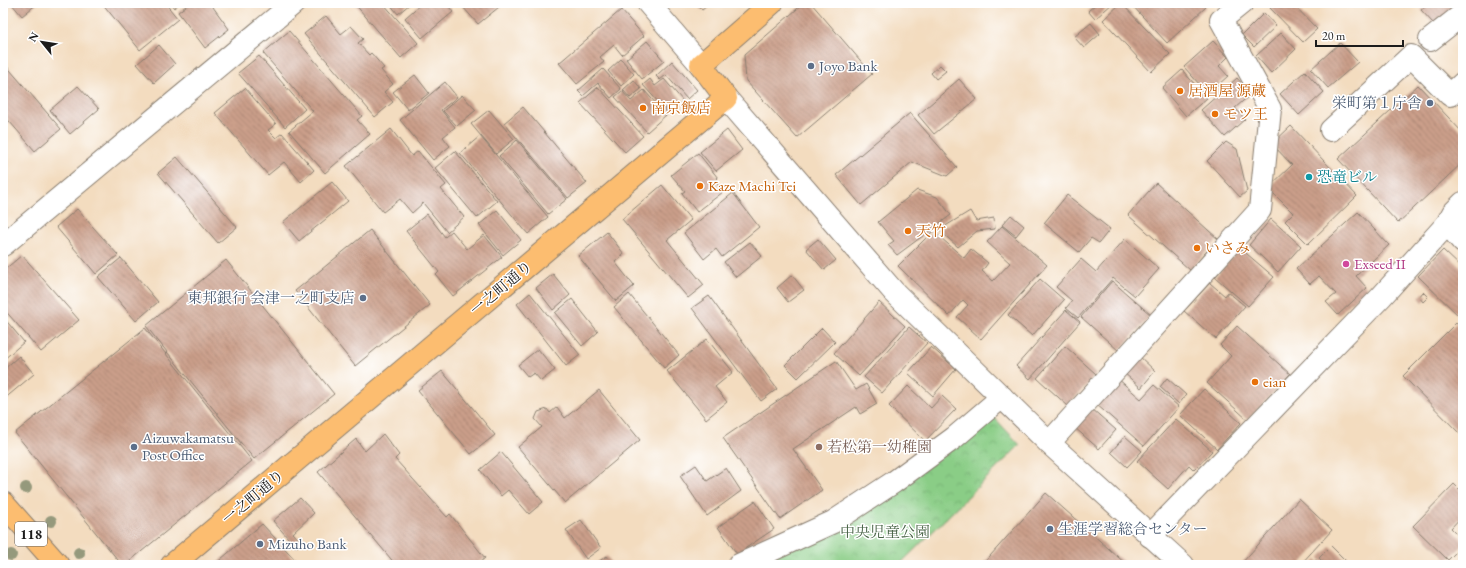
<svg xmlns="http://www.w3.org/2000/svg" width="1466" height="568" viewBox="0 0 1466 568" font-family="'EB Garamond','Noto Serif JP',serif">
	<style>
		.park { fill: url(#park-crowns); stroke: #537451 }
		.building { fill: url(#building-back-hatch) }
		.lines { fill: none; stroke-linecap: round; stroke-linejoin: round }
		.minor-casing { stroke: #887c6e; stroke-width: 24 }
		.major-casing { stroke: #887c6e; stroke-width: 24 }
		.highway-casing { stroke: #887c6e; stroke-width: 24 }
		.minor { stroke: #fff; stroke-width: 22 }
		.major { stroke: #fcbd6f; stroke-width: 22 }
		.highway { stroke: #fcbd6f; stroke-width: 22 }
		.tree { fill: #95997c }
		.service-dot { fill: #5c6f8a; stroke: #fff; stroke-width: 1.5 }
		.food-dot { fill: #e8710a; stroke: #fff; stroke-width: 1.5 }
		.culture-dot { fill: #0f9aa8; stroke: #fff; stroke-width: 1.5 }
		.hotel-dot { fill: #d1479c; stroke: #fff; stroke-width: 1.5 }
		.education-dot { fill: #8d6e63; stroke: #fff; stroke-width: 1.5 }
		.labels { text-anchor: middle; stroke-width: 3; stroke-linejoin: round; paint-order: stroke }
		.shield { fill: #fff; stroke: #606060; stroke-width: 1 }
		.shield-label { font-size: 14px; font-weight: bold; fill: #1c1c1c }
		.service-label { font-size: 15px; fill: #4e5e75; stroke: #fff; text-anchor: start }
		.food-label { font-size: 15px; fill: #c56008; stroke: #fff; text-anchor: start }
		.culture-label { font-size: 15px; fill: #0d838f; stroke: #fff; text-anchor: start }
		.hotel-label { font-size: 15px; fill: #b23c85; stroke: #fff; text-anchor: start }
		.street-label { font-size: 15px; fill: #1c1c1c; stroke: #fff }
		.education-label { font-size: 15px; fill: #785e54; stroke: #fff; text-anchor: start }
		.park-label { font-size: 15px; fill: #486346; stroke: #fff }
	</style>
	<defs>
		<pattern id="park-crowns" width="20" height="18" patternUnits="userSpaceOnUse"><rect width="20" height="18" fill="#8acd86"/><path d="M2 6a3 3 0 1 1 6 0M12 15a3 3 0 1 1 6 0" fill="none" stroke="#76af73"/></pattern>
		<pattern id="building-back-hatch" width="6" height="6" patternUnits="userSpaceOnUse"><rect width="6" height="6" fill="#cb9f8a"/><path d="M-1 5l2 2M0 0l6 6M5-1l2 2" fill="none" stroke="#a48170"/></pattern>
	</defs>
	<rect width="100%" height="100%" fill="#fff"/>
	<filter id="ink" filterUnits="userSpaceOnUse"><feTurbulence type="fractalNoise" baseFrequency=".025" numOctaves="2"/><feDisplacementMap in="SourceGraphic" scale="8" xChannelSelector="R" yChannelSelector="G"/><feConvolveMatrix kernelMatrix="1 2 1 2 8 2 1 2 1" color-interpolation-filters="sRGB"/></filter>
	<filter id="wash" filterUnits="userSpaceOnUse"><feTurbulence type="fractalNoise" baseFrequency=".012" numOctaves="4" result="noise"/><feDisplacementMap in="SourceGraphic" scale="16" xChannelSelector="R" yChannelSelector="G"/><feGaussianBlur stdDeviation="0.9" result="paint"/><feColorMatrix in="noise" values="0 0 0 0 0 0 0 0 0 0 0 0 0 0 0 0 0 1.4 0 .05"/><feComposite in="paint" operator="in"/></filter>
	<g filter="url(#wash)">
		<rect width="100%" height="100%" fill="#f3dcbf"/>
		<!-- park -->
		<polygon class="park" points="989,412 1020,445 899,565 761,565"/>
		<g id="blocks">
			<!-- building -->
			<g class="building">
				<polygon points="11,3 38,3 22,16"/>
				<polygon points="102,3 165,3 178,19 140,50"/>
				<polygon points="170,3 180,3 174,8"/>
				<polygon points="190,3 210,3 229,29 205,48 178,12"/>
				<polygon points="354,3 383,3 418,43 401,58"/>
				<polygon points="389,3 411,3 398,14"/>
				<polygon points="422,3 446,3 453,12 422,38 405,18"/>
				<polygon points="465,3 504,3 478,24 462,6"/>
				<polygon points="696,3 711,3 702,10"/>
				<polygon points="804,3 811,3 872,74 797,138 746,81 744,55"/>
				<polygon points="1097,3 1113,3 1095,19 1088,11"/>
				<polygon points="1121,3 1170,54 1151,72 1103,20"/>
				<polygon points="1130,3 1203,3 1206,7 1167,43"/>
				<polygon points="1275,3 1292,3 1317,29 1303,42 1270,8"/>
				<polygon points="1430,3 1463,3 1463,10 1449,22 1443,15 1433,23 1421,10"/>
				<polygon points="621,10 644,36 622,55 614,45 600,57 604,62 577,84 559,63"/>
				<polygon points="1264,13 1276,26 1254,47 1242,35"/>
				<polygon points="326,16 341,34 351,26 363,39 358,43 369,55 371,53 384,68 381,70 393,84 384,92 393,102 375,117 304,34"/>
				<polygon points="1091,23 1100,34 1084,48 1074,37"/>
				<polygon points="289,31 362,116 357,120 370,134 325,173 289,131 313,111 263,53"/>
				<polygon points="1281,33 1296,49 1271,73 1256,56"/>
				<polygon points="647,41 664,61 642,79 626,59"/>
				<polygon points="1213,41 1228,57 1219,66 1228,76 1208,94 1184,67"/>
				<polygon points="1340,43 1358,62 1328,88 1311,69"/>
				<polygon points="159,45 175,64 154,83 137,64"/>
				<polygon points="259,56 305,109 285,127 238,73"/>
				<polygon points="621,59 634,74 621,86 608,71"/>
				<polygon points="672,61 697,90 687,99 666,75 660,80 656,76"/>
				<polygon points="3,62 61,129 35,151 3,114"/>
				<polygon points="940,65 946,71 936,79 931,73"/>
				<polygon points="603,69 621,89 611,98 598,83 583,96 578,91"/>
				<polygon points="1182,70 1207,98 1186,116 1162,88"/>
				<polygon points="1305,71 1324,92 1299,115 1280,94"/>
				<polygon points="415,75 429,93 408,110 393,92"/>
				<polygon points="1237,78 1251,94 1235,108 1245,119 1225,137 1201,110"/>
				<polygon points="650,79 655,86 664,79 683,101 669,114 643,85"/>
				<polygon points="959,79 977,99 934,134 918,115"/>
				<polygon points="634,80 641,89 630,98 623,90"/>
				<polygon points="445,82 457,97 441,110 455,127 443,137 450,146 433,160 400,120"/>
				<polygon points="1418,85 1463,133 1463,162 1398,223 1338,159"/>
				<polygon points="78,86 99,109 70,134 50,110"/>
				<polygon points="598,87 643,136 625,152 580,103"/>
				<polygon points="245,88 276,124 268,130 276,138 282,133 314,170 301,182 284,162 268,175 215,113"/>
				<polygon points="644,90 666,115 647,132 615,97 622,91 631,101"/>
				<polygon points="462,95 476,110 457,126 443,111"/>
				<polygon points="523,107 587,183 568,198 504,123"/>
				<polygon points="489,110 514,139 496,154 471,124"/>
				<polygon points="910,113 957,167 947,176 912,162 861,205 836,175"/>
				<polygon points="1291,126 1357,196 1308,244 1285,221 1293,213 1268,188 1292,165 1272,144"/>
				<polygon points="391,129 412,156 418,151 446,185 441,189 464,217 447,232 423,203 412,213 400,199 383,212 346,166"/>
				<polygon points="727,130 742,150 716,171 700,152"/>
				<polygon points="480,136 548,217 528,234 460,153"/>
				<polygon points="517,140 567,199 548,214 499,156"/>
				<polygon points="1226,142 1237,149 1247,191 1240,197 1207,161"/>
				<polygon points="455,151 497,201 477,218 435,168"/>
				<polygon points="698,153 718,178 715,181 723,192 697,212 682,193 685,191 671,175"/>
				<polygon points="177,157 237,227 218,243 158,173"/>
				<polygon points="332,182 348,201 299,241 283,222"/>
				<polygon points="1156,183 1218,239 1190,270 1128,215"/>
				<polygon points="662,185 691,220 667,240 704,285 688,298 622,219"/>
				<polygon points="917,190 937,197 951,215 897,255 888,245 894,241 878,222"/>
				<polygon points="733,193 759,227 722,257 716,249 704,259 684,233"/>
				<polygon points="1067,195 1110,229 1099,243 1091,238 1079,252 1044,223"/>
				<polygon points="77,209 118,255 96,274 56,227"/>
				<polygon points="497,210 521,240 503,255 479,225"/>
				<polygon points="970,211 976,221 994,218 995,229 977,231 958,247 939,230"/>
				<polygon points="1358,212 1389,245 1356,276 1367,288 1338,315 1326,302 1336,294 1319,276 1310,284 1296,269"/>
				<polygon points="427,214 445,237 452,231 467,249 484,235 502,257 453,296 436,275 439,272 406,231"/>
				<polygon points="1011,215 1024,226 1016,236 1002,225"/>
				<polygon points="1271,219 1301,246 1278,272 1249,245"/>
				<polygon points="1002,226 1047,265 981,339 957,317 968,305 963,300 949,316 898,266 933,231 964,258 971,249 988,263 982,271 993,281 1010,263 987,242"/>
				<polygon points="370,230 430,305 355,366 295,291"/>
				<polygon points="607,232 624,254 615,262 634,286 616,301 578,256"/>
				<polygon points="818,239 836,260 824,270 806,249"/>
				<polygon points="1125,239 1159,269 1135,296 1113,278 1078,318 1066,308 1072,301 1056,287 1081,259 1096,272"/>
				<polygon points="750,242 762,256 736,277 724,262"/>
				<polygon points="1240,248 1274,277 1248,306 1215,277"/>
				<polygon points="1443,250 1463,269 1463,320 1418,276"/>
				<polygon points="22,255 79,320 41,352 3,308 3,271"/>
				<polygon points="121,258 158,302 136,321 98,277"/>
				<polygon points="226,260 334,394 254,459 146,326"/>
				<polygon points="553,274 570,295 553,310 536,288"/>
				<polygon points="792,275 804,290 788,302 777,288"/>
				<polygon points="1040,279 1064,300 1032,336 1008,315"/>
				<polygon points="1112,281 1151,315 1119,351 1081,317"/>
				<polygon points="1210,283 1225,296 1228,292 1245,306 1216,339 1184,311"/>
				<polygon points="1423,292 1428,297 1423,302 1419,297"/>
				<polygon points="530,293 580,355 566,366 517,304"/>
				<polygon points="629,294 679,355 664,368 614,307"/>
				<polygon points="709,296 777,389 761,401 692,308"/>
				<polygon points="572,299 598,332 582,346 555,313"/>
				<polygon points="879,302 905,326 859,376 834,353"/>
				<polygon points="1066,310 1080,322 1030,379 1016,366"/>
				<polygon points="3,317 24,342 3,360"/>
				<polygon points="1456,323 1463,330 1463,437 1403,376"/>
				<polygon points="1237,326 1290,374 1248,420 1207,383 1231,356 1220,345"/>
				<polygon points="909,327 927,343 882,393 864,377"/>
				<polygon points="145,328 252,461 125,565 122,565 15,433"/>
				<polygon points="822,328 835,342 798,378 785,365"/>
				<polygon points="707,339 733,372 715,387 727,402 706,419 667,371"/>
				<polygon points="1065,346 1096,374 1068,406 1037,378"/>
				<polygon points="931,347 956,369 933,396 908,373"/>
				<polygon points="538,349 555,370 541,381 534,373 528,377 518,365"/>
				<polygon points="1138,355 1155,371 1141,388 1123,372"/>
				<polygon points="19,356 34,374 3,400 3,370"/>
				<polygon points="836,361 856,390 866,384 877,404 860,414 856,407 793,449 822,490 780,519 723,438"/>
				<polygon points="442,371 495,435 471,454 418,390"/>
				<polygon points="1117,378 1141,399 1154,385 1179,407 1144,446 1096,404"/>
				<polygon points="1167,378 1186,395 1179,404 1160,387"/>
				<polygon points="908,386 931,408 942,396 956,409 925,441 889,406"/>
				<polygon points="1204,389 1241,423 1217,449 1180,415"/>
				<polygon points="599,390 640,440 565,503 518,447 542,427 535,419 538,412 547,409 550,413 557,407 565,418"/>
				<polygon points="1091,408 1116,430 1099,449 1074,427"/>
				<polygon points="1176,419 1212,451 1194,470 1189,465 1168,489 1137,461"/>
				<polygon points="383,434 399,455 395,459 447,517 450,514 485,558 479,563 481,565 396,565 318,472 356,439 365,451"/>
				<polygon points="1125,436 1142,451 1127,467 1111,452"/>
				<polygon points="501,452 543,502 529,514 508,490 501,496 480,470"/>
				<polygon points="696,465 707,481 726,468 741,491 707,516 680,476"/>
				<polygon points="1454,484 1463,493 1463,515 1451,528 1463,540 1463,545 1448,560 1413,526"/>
				<polygon points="1046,493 1127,565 982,565"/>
				<polygon points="300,498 314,513 293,533 302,543 296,547 273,521"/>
				<polygon points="1299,499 1332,530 1300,565 1242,565 1241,564"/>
				<polygon points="755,501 774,529 737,554 718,527"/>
				<polygon points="581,520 601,548 586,559 566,530"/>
				<polygon points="262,524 300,565 214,565"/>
				<polygon points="1331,546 1350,565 1326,565 1319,558"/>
				<polygon points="607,556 613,565 593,565"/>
				<polygon points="1316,560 1322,565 1311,565"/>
			</g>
		</g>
	</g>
	<g filter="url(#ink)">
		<use href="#blocks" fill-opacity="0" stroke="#887c6e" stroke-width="1"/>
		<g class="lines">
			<defs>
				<g id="minor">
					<polyline points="648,3 701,65"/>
					<polyline points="1430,40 1463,14"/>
					<polyline points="726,98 894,292 1049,443 1183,565"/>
					<polyline points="1331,130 1411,56 1450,95 1463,83"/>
					<polyline points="1447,224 1463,242"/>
					<polyline points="3,245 294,3"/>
					<polyline points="1049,443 1260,210 1270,109 1221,20 1242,3"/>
					<polyline points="1150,536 1381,297 1447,224 1453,213 1463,203"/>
					<polyline points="739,565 833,522 894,482 954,438 1002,397"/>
				</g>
				<polyline id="major" points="172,565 726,98 701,65 772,3"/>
				<polyline id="highway" points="3,503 58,565"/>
			</defs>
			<!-- minor casing -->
			<use href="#minor" class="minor-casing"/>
			<!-- major casing -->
			<use href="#major" class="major-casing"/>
			<!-- highway casing -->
			<use href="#highway" class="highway-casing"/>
			<!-- minor -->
			<use href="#minor" class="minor"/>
			<!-- major -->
			<use href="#major" class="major"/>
			<!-- highway -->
			<use href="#highway" class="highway"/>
		</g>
		<!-- trees -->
		<g class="tree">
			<circle cx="26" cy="488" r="6"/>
			<circle cx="51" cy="521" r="6"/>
			<circle cx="79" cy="553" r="6"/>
			<circle cx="11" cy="555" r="6"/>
		</g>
	</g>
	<!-- markers -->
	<g class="service-dot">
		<circle cx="811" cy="66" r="4"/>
		<circle cx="1430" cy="103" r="4"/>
		<circle cx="363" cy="298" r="4"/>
		<circle cx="134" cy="447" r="4"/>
		<circle cx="1050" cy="529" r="4"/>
		<circle cx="260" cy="544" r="4"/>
	</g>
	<g class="food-dot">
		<circle cx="1180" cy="91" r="4"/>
		<circle cx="643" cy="108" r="4"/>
		<circle cx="1215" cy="114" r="4"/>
		<circle cx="700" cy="186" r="4"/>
		<circle cx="908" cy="231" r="4"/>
		<circle cx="1197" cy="248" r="4"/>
		<circle cx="1255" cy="382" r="4"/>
	</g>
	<circle class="culture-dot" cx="1309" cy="177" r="4"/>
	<circle class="hotel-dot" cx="1346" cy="264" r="4"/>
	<circle class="education-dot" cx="819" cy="447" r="4"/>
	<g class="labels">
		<!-- shield labels -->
		<rect class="shield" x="15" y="522" width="32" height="24" rx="3"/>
		<g class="shield-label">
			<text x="31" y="539">118</text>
		</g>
		<!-- service labels -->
		<g class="service-label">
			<text x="819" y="71">Joyo Bank</text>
			<text x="1422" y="108" text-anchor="end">栄町第１庁舎</text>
			<text x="355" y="303" text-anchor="end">東邦銀行 会津一之町支店</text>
			<text x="142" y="443">Aizuwakamatsu<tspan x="142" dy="17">Post Office</tspan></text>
			<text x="1058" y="534">生涯学習総合センター</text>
			<text x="268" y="549">Mizuho Bank</text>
		</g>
		<!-- food labels -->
		<g class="food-label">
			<text x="1188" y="96">居酒屋 源蔵</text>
			<text x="651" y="113">南京飯店</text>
			<text x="1223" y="119">モツ王</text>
			<text x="708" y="191">Kaze Machi Tei</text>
			<text x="916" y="236">天竹</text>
			<text x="1205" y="253">いさみ</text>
			<text x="1263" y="387">eian</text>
		</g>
		<!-- culture labels -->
		<g class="culture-label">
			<text x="1317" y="182">恐竜ビル</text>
		</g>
		<!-- hotel labels -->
		<g class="hotel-label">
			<text x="1354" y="269">Exseed II</text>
		</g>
		<!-- street labels -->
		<g class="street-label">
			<text transform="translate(501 288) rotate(-40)" y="5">一之町通り</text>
			<text transform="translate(253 497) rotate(-40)" y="5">一之町通り</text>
		</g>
		<!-- education labels -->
		<g class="education-label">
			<text x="827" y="452">若松第一幼稚園</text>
		</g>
		<!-- park labels -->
		<g class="park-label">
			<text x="885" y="537">中央児童公園</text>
		</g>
	</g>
	<!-- margin -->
	<rect width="1466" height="568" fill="none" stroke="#fff" stroke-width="16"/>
	<!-- north arrow -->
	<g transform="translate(42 42) rotate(300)" stroke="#ffffff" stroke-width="3" paint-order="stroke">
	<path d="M0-3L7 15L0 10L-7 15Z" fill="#1c1c1c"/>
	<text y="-6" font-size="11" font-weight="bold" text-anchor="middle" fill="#1c1c1c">N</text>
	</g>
	<!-- scale -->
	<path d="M1316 40v6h87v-6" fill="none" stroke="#1c1c1c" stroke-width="2"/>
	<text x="1322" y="40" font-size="12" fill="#1c1c1c" stroke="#ffffff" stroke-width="3" paint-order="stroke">20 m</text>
</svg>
